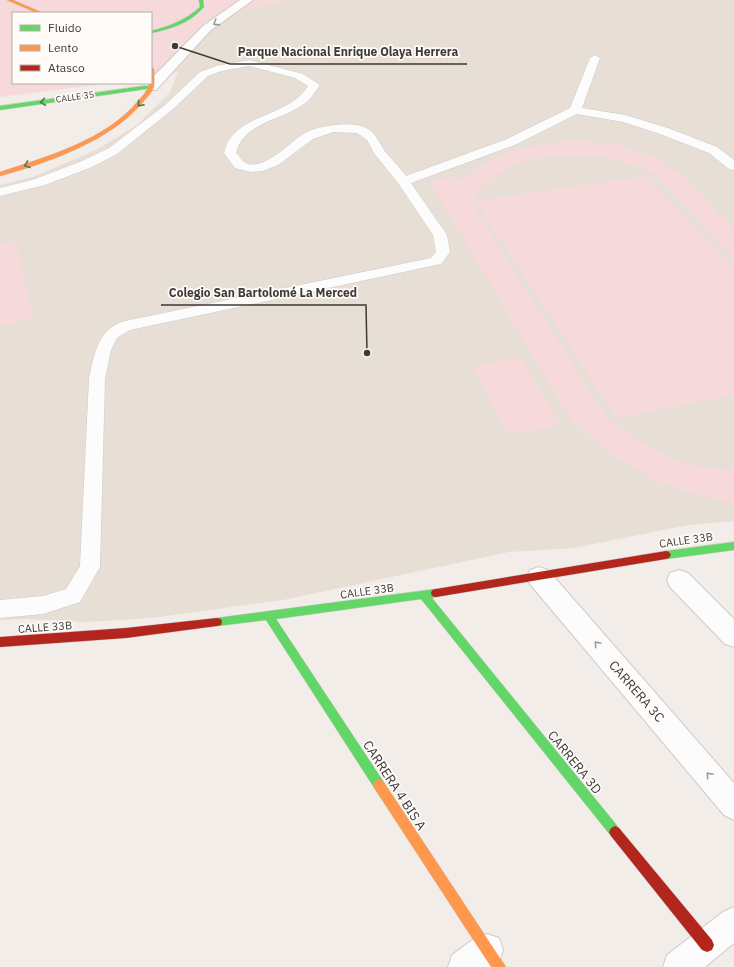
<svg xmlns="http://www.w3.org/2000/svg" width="734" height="967" viewBox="0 0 734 967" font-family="'IBM Plex Sans',sans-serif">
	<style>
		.built { fill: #e7ded5 }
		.green { fill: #f5d9db }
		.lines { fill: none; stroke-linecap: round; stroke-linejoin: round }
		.lane-casing { stroke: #cecac7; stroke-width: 1 }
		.street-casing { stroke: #cecac7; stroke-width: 2 }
		.fast-casing { stroke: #cecac7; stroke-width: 1 }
		.slow-casing { stroke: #cecac7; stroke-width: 1 }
		.jam-casing { stroke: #cecac7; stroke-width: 1 }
		.lane { fill: #fdfcfc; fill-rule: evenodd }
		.street { fill: #fdfcfc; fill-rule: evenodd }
		.fast { fill: #63d668; fill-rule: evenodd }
		.slow { fill: #ff974d; fill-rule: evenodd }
		.jam { fill: #b3261e; fill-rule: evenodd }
		.oneway { stroke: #9d9a9a }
		.oneway2 { stroke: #4c784b }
		.labels { text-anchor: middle; stroke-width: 3.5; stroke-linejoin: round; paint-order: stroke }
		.far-street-label { font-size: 9px; fill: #3d3937; stroke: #fefbf8 }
		.street-label { font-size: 11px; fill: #3d3937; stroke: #fefbf8 }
		.near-street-label { font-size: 13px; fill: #3d3937; stroke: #fefbf8 }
		.leader { fill: none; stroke: #3d3937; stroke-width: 1.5 }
		.callout-dot { fill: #3d3937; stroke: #fefbf8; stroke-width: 1.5 }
		.callout-label { font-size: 12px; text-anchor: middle; font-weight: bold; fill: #3d3937; stroke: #fefbf8; stroke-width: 3.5; stroke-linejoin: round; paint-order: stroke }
	</style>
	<rect width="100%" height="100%" fill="#f2ede8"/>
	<!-- built -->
	<polygon class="built" points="284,0 734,0 734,521 688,525 574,548 509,552 283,600 151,618 86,622 27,619 0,620 0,185 33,177 96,150 137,125 170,92 178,72 205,37 227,16"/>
	<!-- green -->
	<g class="green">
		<polygon points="0,0 284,0 227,16 205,37 178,72 151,77 151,13 13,13 13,83 110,83 0,97"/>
		<path d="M572 140 618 144 654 157 680 174 734 230V258C717 240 699 221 682 203 674 194 666 184 657 176 647 168 627 163 615 160 565 149 499 154 471 203L607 418C618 426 628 435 640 442 667 459 702 470 734 470V501H720L662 484 611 455 571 420 429 181 455 176 460 182C495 150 527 146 572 140Z"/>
		<polygon points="647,176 734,269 734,395 617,419 475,201"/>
		<polygon points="16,241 34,318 0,326 0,245"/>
		<polygon points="521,357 561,425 508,435 472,366"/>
	</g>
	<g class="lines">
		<defs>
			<path id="lane" d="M595 55 600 58 582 108 625 115 668 128 717 147 734 160V170L729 169 709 153 660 134 623 122 577 114 515 145 411 183 447 235 450 252 441 264 130 330 117 338 111 350 105 379 100 567 80 602 43 614 0 618V600L43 596 66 589 80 566 89 379C94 355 98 328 125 321L431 258 436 252 433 235 398 183 374 153 367 140 357 133 333 132 313 139 278 165 263 171 251 172 235 168 224 153C234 112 288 119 308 86L295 78 249 66 222 71 208 76 173 109 117 154 92 167 45 185 0 196V188L35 179 82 161 109 148 165 105 200 72 216 66 249 60 303 74 320 85C315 92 311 99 304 104 283 120 243 122 236 153 239 155 241 160 244 162 262 174 291 141 305 133 319 126 349 121 364 127 375 132 378 140 384 150 391 159 399 167 406 176L507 139 570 108 590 58Z"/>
			<g id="street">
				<polygon points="240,0 253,0 211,30 156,90 146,90 144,87 146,84 151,83 151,79 203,26"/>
				<polygon points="539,567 548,570 734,783 734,820 724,815 530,584 527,577 530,570"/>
				<polygon points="679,570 688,573 734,619 734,647 725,644 670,587 667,580 670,573"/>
				<polygon points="734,907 734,943 705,967 663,967 667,955 723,912"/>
				<polygon points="487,934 499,938 503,950 499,962 491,967 448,967 452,955 475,938"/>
			</g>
			<g id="fast">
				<path d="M199 0H203L204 7C190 23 171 29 151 33V31C170 26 186 20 200 7Z"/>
				<polygon points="151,85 153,86 153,88 0,110 0,106"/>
				<polygon points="734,542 734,550 666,559 663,558 661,555 663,552 666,551"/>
				<polygon points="436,589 440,590 441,593 440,596 432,598 619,828 621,832 619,836 615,838 611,836 421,599 276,619 383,781 385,785 383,789 379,791 375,789 266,620 217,626 213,625 212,622 213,619 217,618"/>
			</g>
			<g id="slow">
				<polygon points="7,0 13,0 43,13 37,13"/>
				<path d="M151 67 154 69C154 75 155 82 154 87 152 93 146 98 143 102 111 141 47 163 0 176V172C46 157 106 140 138 101 143 96 148 90 149 83H151Z"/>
				<polygon points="379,779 383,781 506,967 491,967 375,789 373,785 375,781"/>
			</g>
			<g id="jam">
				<polygon points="666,551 669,552 671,555 669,558 666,559 436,597 432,596 431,593 432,590 436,589"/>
				<polygon points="217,618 221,619 222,622 221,625 217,626 126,638 0,647 0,637 126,628"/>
				<polygon points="615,826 619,828 712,940 714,945 712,950 707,952 702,950 611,836 609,832 611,828"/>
			</g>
		</defs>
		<!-- lane casing -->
		<use href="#lane" class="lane-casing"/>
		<!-- street casing -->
		<use href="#street" class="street-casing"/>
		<!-- fast casing -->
		<use href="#fast" class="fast-casing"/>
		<!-- slow casing -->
		<use href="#slow" class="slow-casing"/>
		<!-- jam casing -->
		<use href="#jam" class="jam-casing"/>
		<!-- lane -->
		<use href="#lane" class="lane"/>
		<!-- street -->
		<use href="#street" class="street"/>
		<!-- fast -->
		<use href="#fast" class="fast"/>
		<!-- slow -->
		<use href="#slow" class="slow"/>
		<!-- jam -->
		<use href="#jam" class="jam"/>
	</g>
	<!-- one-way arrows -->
	<defs><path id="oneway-chevron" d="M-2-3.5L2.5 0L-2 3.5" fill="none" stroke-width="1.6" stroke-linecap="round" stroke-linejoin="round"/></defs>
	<g class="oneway">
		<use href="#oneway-chevron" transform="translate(216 23) rotate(147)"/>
		<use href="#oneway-chevron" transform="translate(597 644) rotate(-131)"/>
		<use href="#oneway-chevron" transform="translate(709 775) rotate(-131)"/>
	</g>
	<g class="oneway2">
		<use href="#oneway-chevron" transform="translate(43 102) rotate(172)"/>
		<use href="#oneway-chevron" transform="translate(140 104) rotate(131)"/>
		<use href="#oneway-chevron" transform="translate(27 165) rotate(160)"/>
	</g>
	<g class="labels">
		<!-- far-street labels -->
		<g class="far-street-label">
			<text transform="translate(75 97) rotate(-8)" y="3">CALLE 35</text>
		</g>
		<!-- street labels -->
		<g class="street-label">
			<text transform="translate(686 540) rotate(-8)" y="4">CALLE 33B</text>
			<text transform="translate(367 591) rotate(-8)" y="4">CALLE 33B</text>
			<text transform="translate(45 627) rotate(-4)" y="4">CALLE 33B</text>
		</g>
		<!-- near-street labels -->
		<g class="near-street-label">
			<text transform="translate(637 691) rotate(49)" y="5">CARRERA 3C</text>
			<text transform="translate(575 762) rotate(51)" y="5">CARRERA 3D</text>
			<text transform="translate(395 785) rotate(57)" y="5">CARRERA 4 BIS A</text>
		</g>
	</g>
	<!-- callouts -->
	<path class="leader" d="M175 46L230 64H467M367 353L366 305H161"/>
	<g class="callout-dot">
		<circle cx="175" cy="46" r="4"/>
		<circle cx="367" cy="353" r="4"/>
	</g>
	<g class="callout-label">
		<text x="348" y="56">Parque Nacional Enrique Olaya Herrera</text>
		<text x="263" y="297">Colegio San Bartolomé La Merced</text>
	</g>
	<!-- legend -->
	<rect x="12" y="12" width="140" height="72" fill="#fefbf8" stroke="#b1adab"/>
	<rect x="20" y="25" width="20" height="6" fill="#63d668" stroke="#b1adab"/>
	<text x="48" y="32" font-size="12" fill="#3d3937">Fluido</text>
	<rect x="20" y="45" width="20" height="6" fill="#ff974d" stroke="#b1adab"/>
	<text x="48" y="52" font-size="12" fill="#3d3937">Lento</text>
	<rect x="20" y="65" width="20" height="6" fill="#b3261e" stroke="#b1adab"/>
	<text x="48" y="72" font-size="12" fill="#3d3937">Atasco</text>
</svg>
